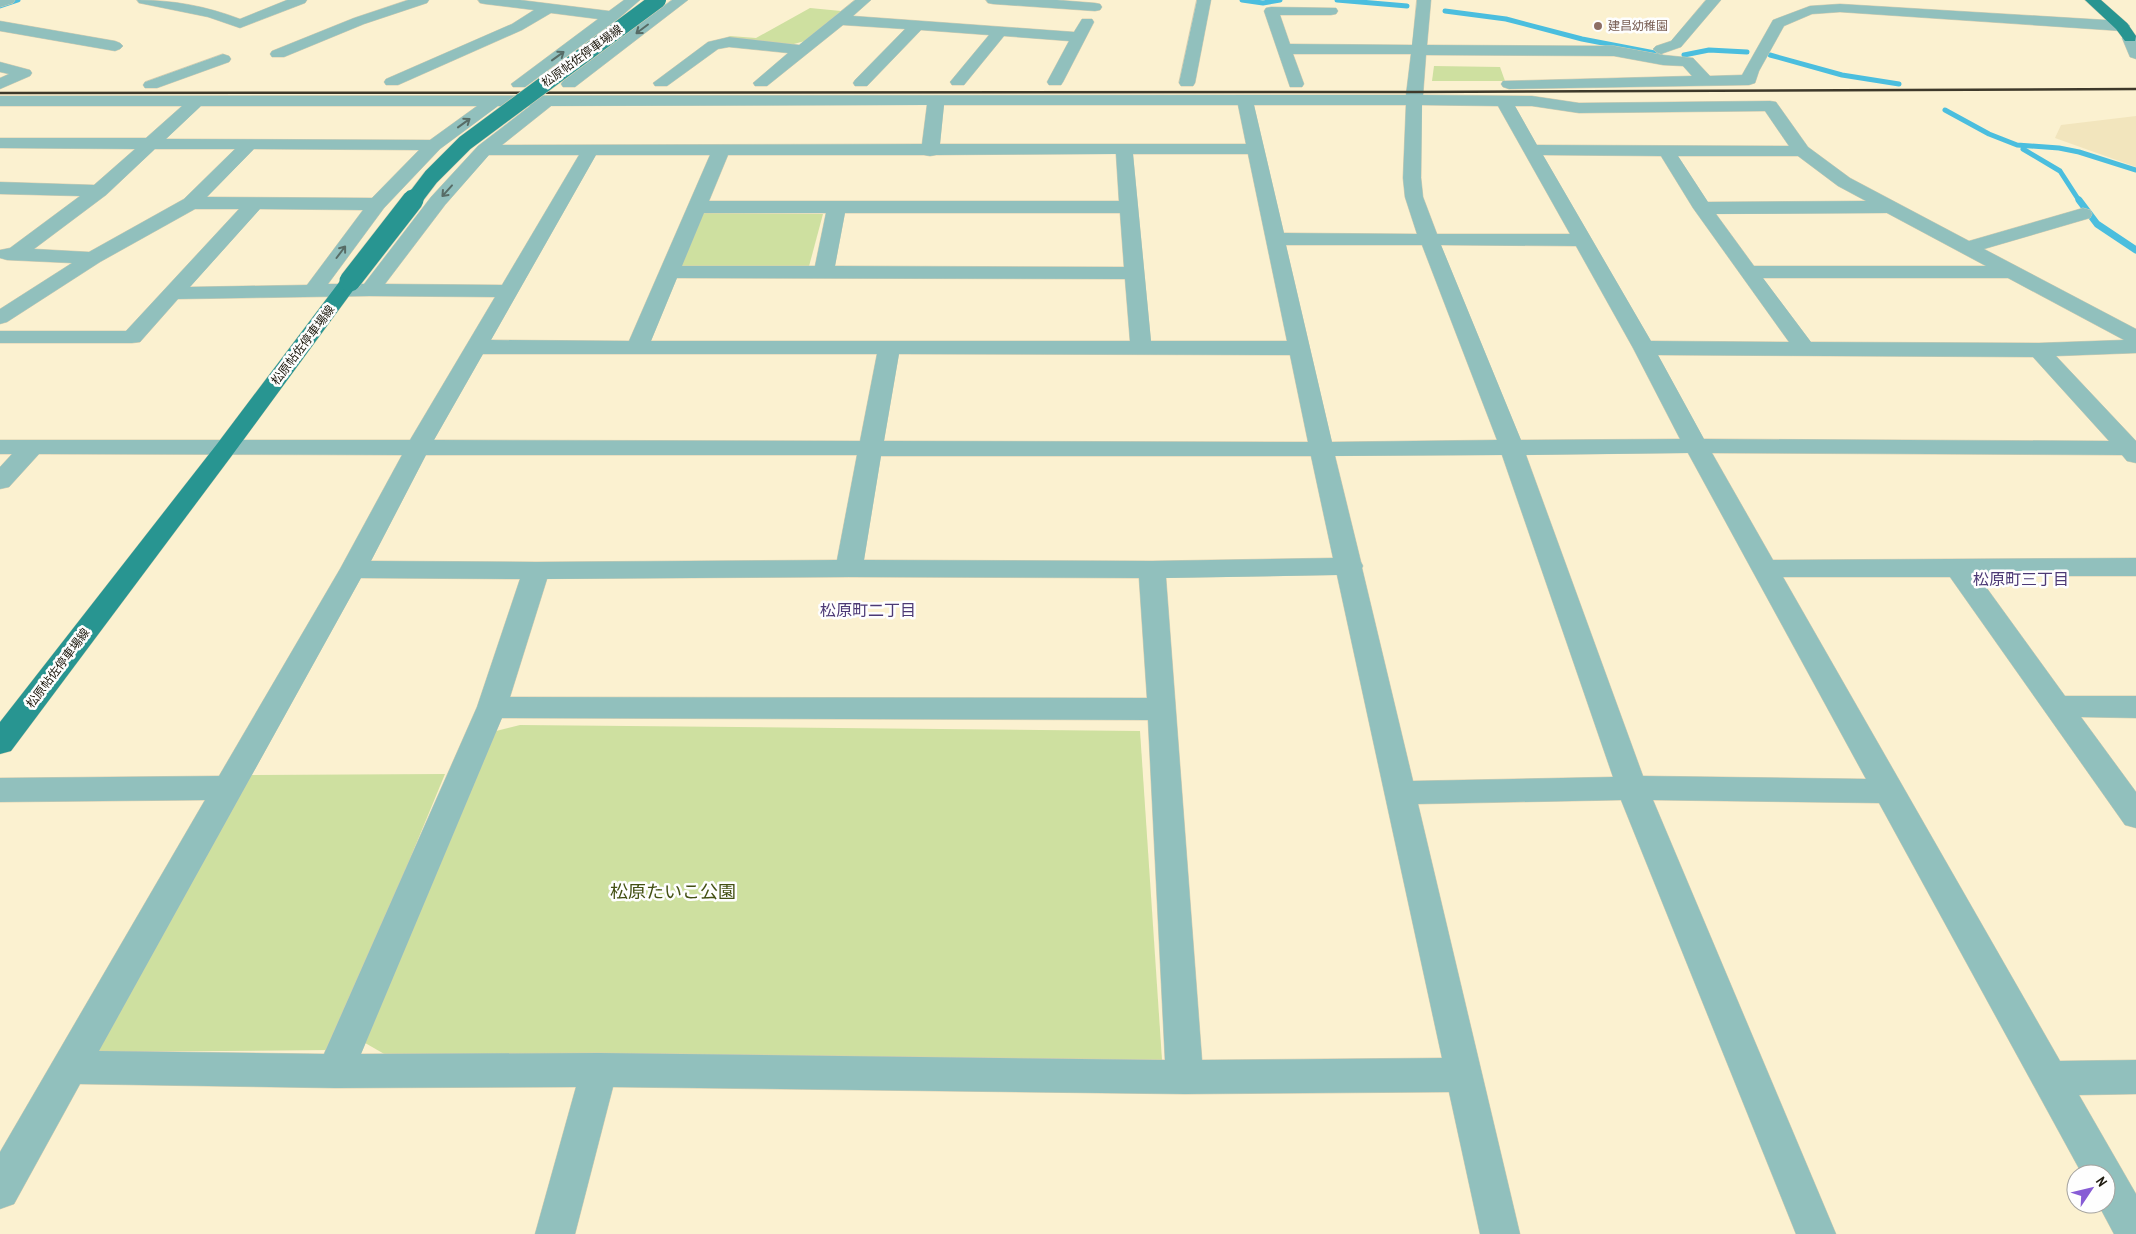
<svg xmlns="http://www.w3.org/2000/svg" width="2136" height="1234" viewBox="0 0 2136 1234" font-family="'Archivo Narrow','Noto Sans JP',sans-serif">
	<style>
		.built { fill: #f2e5bd }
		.green { fill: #cee0a0 }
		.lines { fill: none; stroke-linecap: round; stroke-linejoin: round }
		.stream-far1 { stroke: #4bbede; stroke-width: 5 }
		.stream { stroke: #4bbede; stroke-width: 7 }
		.minor-casing { stroke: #d7ceb1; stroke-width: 1 }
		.major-casing { stroke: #d7ceb1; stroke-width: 1 }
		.minor { fill: #91c0bd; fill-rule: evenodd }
		.major { fill: #289591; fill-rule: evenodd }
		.rail { stroke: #3e392a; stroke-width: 2.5 }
		.major-bridge-far1-casing { stroke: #d7ceb1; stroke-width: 17; stroke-linecap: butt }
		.major-bridge-casing { stroke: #d7ceb1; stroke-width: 22; stroke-linecap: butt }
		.major-bridge-far1 { stroke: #289591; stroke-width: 16 }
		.major-bridge { stroke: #289591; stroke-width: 21 }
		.oneway { stroke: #576c66 }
		.education-dot { fill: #8d6e63; stroke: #fefefe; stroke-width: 2 }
		.labels { text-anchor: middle; stroke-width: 5; stroke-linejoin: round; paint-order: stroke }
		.far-education-label { font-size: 12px; fill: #785e54; stroke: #fefefe; text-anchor: start }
		.far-street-label { font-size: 12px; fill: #1d190e; stroke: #fefefe }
		.neighbourhood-label { font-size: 16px; fill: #4c3975; stroke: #fefefe }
		.near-park-label { font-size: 18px; fill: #435013; stroke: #fefefe }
	</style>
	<rect width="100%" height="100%" fill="#fbf1d0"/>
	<!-- built -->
	<polygon class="built" points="2136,116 2136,167 2055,138 2061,125"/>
	<!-- green -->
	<g class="green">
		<polygon points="810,8 841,11 805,41 790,45 721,41 730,36 756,38"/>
		<polygon points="1434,66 1500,67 1505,81 1432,81"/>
		<polygon points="701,213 823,214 808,270 680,268"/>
		<polygon points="520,725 1140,731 1162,1060 386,1055 360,1040 488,733"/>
		<polygon points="445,774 331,1050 93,1052 245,775"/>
	</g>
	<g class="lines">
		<!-- stream-far1 -->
		<g class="stream-far1">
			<polyline points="1242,0 1263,3 1280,0"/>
			<polyline points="1337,0 1407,6"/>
			<polyline points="0,6 18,0"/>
			<polyline points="1445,11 1506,19 1582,39 1660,54"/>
			<polyline points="1684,55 1709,50 1747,52"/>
			<polyline points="1770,55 1842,75 1899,84"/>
			<polyline points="1945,110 1989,134 2017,145 2059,148 2079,152 2136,170"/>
			<polyline points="2023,149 2060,171 2080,202"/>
		</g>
		<!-- stream -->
		<polyline class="stream" points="2079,200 2097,224 2136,250"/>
		<defs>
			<g id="minor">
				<polygon points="0,0 15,0 13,3 0,7"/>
				<path d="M137 0C173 0 206 6 240 19L287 0H307L305 3 240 28 208 17 144 4 139 3Z"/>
				<polygon points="408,0 429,0 427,3 364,24 284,57 272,57 270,54 272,51 354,18"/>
				<polygon points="478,0 520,0 609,11 624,0 640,0 618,19 525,87 513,87 511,84 598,19 551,13 522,30 398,85 386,85 384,82 386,79 512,24 534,10 485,4 480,3"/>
				<polygon points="672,0 688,0 575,87 563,87 561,84 563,81"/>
				<polygon points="855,0 871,0 853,16 1074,32 1082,19 1092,19 1094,22 1063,82 1061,85 1049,85 1047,82 1069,41 1004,36 964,85 952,85 950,82 989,35 921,30 867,86 855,86 853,83 855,80 905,29 843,25 767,86 755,86 753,83 788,53 729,47 718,49 667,86 655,86 653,83 708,42 729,37 799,45"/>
				<polygon points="986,0 1057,0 1095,3 1100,4 1102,7 1100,10 1095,11 993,4 988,3"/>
				<polygon points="1197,0 1211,0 1195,83 1193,86 1181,86 1179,83"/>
				<path d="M1417 0H1431L1427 45 1614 46 1663 55 1693 58 1710 76 1742 75 1773 20 1810 6 1840 4 2122 21 2127 23 2130 26 2127 29 2122 31 1840 12 1812 14 1784 26 1759 71 1755 83 1749 85 1509 89 1503 87 1501 84 1503 81 1692 76 1683 66 1663 65 1614 56 1426 55 1423 95 1532 96 1579 103 1770 101 1776 102 1808 147 1850 178 1969 241 2083 208 2090 210 2092 214 2090 218 1984 249 2136 329V353L2056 356 2136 441V463L2127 461 2122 455 1712 453 1773 560 2136 558V576H1978L2065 696H2136V718L2081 717 2136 792V828L2125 825 1950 577H1783L2060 1061 2136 1060V1094L2079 1095 2136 1194V1234H2114L2098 1204H2106V1174H2082L1879 803 1653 800 1836 1234H1796L1621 800 1418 804 1520 1234H1480L1449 1092 1185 1094 613 1087 575 1234H535L576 1087 335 1088 80 1084 14 1204 0 1209V1152L205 800 0 802V778L219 776 340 569 402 455 39 454 9 487 0 489V467L12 454H0V440H410L495 297 370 296 178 299 140 342 132 343H0V331H126L239 209H195L100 262 7 322 0 324V309L72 263 7 260 0 258V250L10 248 80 196 0 194V182L94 185 135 149 0 148V138H146L182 106H0V96L1406 95 1411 54H1293L1304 84 1302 87H1290L1264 11 1266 8 1271 7 1336 8 1338 11 1336 14 1331 15H1280L1290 44 1412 45ZM927 105 922 144 502 145 551 106ZM944 105H1238L1246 144H940ZM1254 105H1406L1403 178 1405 197 1417 234 1284 233ZM1422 105 1498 106 1570 234H1437L1423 197 1421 178ZM201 106H477L430 140 166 139ZM498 106H530L478 146 431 197 364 284H328L384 208 440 149ZM1515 106H1532L1579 113 1765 111 1789 146 1537 145ZM155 149H235L184 199 89 252 34 249 106 195ZM254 149 419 150 372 198 207 197ZM1116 154 1119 201H709L728 155H924L930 156 936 155ZM1133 154H1248L1287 341H1151ZM489 155H579L502 285 385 284 445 205ZM596 155H710L629 341 491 340ZM1543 155 1661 156 1693 208 1789 342 1651 341ZM1678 156H1798L1838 186 1866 201 1708 202ZM260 209 363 210 307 285 190 287ZM704 213H826L815 266H682ZM845 213H1120L1124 267 835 266ZM1887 213 1986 266H1754L1716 214ZM1286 245H1422L1497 440 1332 442ZM1441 245 1576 246 1633 348 1680 439 1521 440ZM677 278 1125 279 1130 341H651ZM1763 278H2008L2124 340 2039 343 1811 342ZM483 354H877L860 441 434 440ZM899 354 1290 355 1308 442 884 441ZM1658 355 2033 357 2109 441 1704 439ZM1688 453 1866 779 1643 776 1526 455ZM426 455H857L837 560 536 562 371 561ZM1502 455 1613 777 1413 781 1362 568 1363 566 1361 562 1335 456ZM881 456H1311L1333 558 1152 561 864 560ZM1337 575 1442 1058 1202 1060 1166 578ZM849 577 1139 578 1147 698 510 697 547 579ZM361 578 520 579 477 707 324 1054 99 1051ZM502 718 1148 720 1165 1060 599 1053 361 1054Z"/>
				<polygon points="1706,0 1721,0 1681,47 1661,54 1656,52 1653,49 1656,46 1671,41"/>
				<polygon points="0,21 115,41 120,43 123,46 120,49 115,51 0,31"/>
				<polygon points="2130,33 2136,36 2136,59 2130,57 2122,38 2125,35"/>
				<polygon points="223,54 229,56 231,59 229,62 157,88 145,88 143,85 145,82"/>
				<polygon points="0,62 30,70 32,73 30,76 0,89 0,78 9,74 0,72"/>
			</g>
			<g id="major">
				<polygon points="2085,0 2101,0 2127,23 2136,36 2135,41 2125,41 2116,29"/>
				<polygon points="350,275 357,277 360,281 357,285 233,454 11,751 0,754 0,722 217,444 343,277"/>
			</g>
		</defs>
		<!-- minor casing -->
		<use href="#minor" class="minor-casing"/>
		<!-- major casing -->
		<use href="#major" class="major-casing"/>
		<!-- minor -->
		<use href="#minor" class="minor"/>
		<!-- major -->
		<use href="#major" class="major"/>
		<!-- rail -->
		<polyline class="rail" points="0,93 1415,92 2136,89"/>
		<defs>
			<polyline id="major-bridge-far1" points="412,202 431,177 465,143 658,0"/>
			<polyline id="major-bridge" points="350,281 413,200"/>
		</defs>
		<!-- major-bridge-far1 casing -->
		<use href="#major-bridge-far1" class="major-bridge-far1-casing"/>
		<!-- major-bridge casing -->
		<use href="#major-bridge" class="major-bridge-casing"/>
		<!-- major-bridge-far1 -->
		<use href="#major-bridge-far1" class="major-bridge-far1"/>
		<!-- major-bridge -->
		<use href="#major-bridge" class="major-bridge"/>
	</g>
	<!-- one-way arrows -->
	<defs><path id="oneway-shaft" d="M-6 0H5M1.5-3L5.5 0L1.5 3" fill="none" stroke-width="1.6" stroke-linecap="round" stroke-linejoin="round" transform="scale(1.25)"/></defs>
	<g class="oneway">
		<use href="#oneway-shaft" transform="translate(642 29) rotate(143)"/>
		<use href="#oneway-shaft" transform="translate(558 56) rotate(-36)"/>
		<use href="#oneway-shaft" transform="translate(464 123) rotate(-36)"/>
		<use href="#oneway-shaft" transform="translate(447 191) rotate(132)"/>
		<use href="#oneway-shaft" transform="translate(341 252) rotate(-53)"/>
	</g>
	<!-- markers -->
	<circle class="education-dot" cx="1598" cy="26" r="5"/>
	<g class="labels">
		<!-- far-education labels -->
		<g class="far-education-label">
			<text x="1608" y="30">建昌幼稚園</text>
		</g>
		<!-- far-street labels -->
		<g class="far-street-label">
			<text transform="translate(582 56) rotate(-36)" y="4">松原帖佐停車場線</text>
			<text transform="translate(303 345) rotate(-53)" y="4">松原帖佐停車場線</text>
			<text transform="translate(58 668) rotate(-53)" y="4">松原帖佐停車場線</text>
		</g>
		<!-- neighbourhood labels -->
		<g class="neighbourhood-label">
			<text x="2021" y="585">松原町三丁目</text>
			<text x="868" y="616">松原町二丁目</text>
		</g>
		<!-- near-park labels -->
		<g class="near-park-label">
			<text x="673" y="898">松原たいこ公園</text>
		</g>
	</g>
	<!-- north arrow -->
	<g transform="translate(2091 1189) rotate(55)"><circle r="24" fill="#fefefe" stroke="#a4a29e"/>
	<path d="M0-4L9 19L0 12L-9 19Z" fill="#875cd5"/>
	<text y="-8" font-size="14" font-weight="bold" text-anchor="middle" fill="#1d190e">N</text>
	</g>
</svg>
